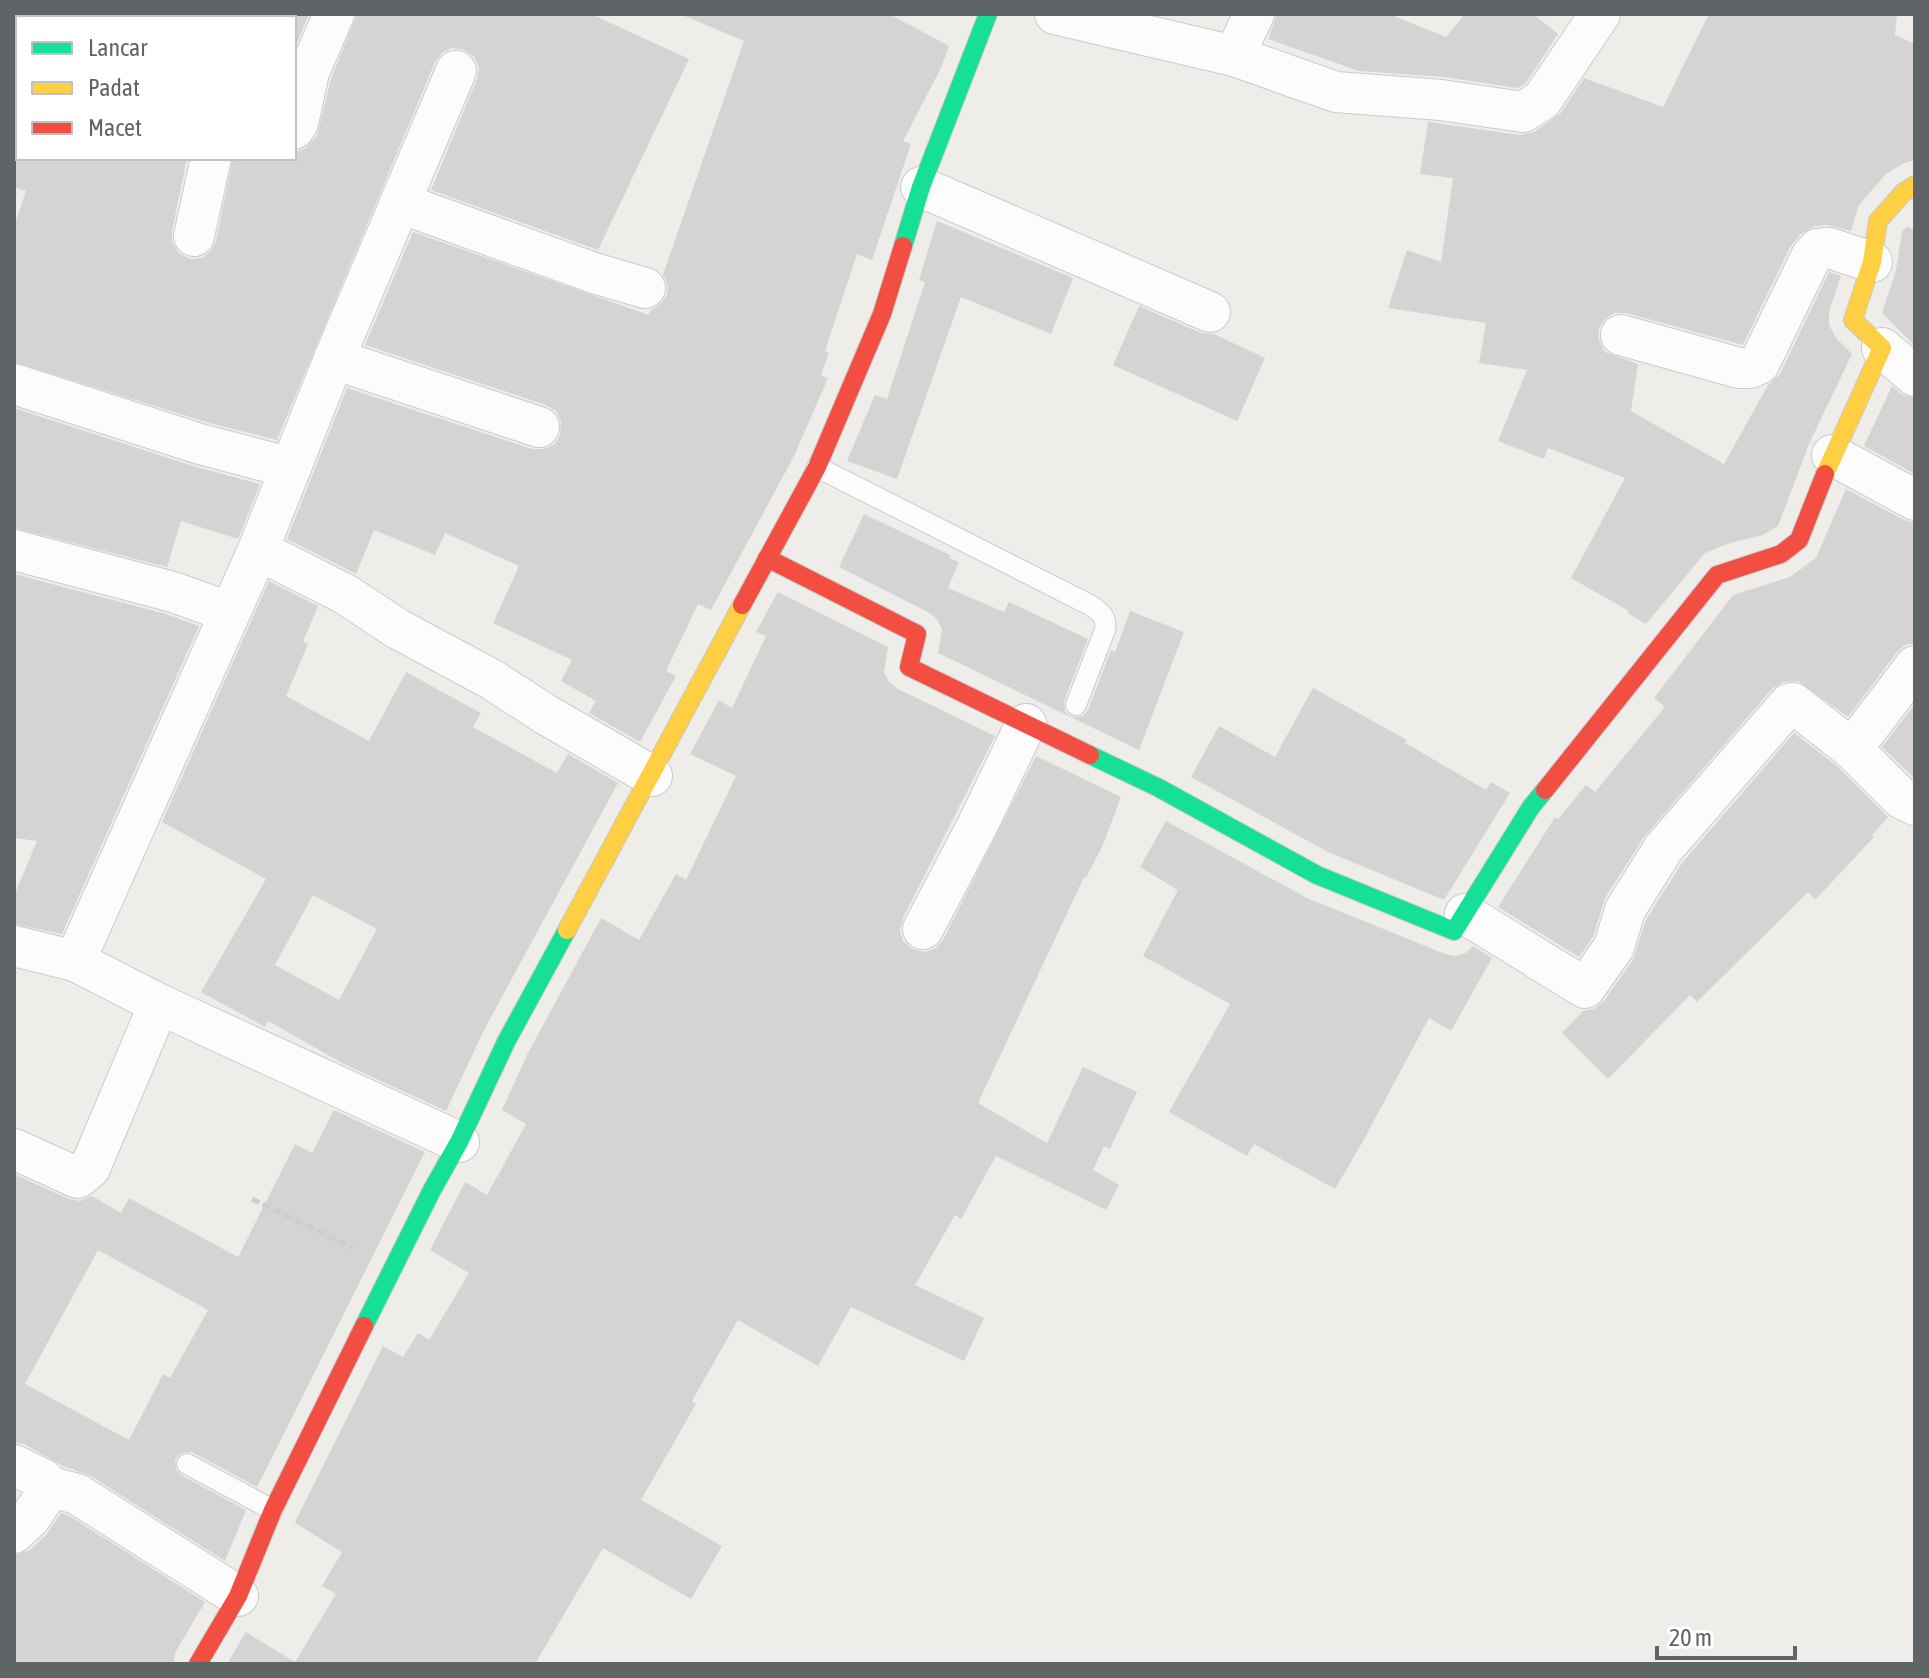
<svg xmlns="http://www.w3.org/2000/svg" width="1929" height="1678" viewBox="0 0 1929 1678" font-family="'Asap Condensed',sans-serif">
	<style>
		.building { fill: #d5d4d3; fill-rule: evenodd }
		.lines { fill: none; stroke-linecap: round; stroke-linejoin: round }
		.lane-casing { stroke: #cbcbca; stroke-width: 22 }
		.street-casing { stroke: #cbcbca; stroke-width: 42 }
		.fast-casing { stroke: #c9cac9; stroke-width: 20 }
		.slow-casing { stroke: #c9cac9; stroke-width: 20 }
		.jam-casing { stroke: #c9cac9; stroke-width: 20 }
		.path { stroke: #cbcfcd; stroke-width: 5; stroke-dasharray: 8 4; stroke-linecap: butt }
		.lane { stroke: #fdfcfc; stroke-width: 20 }
		.street { stroke: #fdfcfc; stroke-width: 40 }
		.fast { stroke: #16e098; stroke-width: 18 }
		.slow { stroke: #ffcf43; stroke-width: 18 }
		.jam { stroke: #f24e42; stroke-width: 18 }
	</style>
	<rect width="100%" height="100%" fill="#efedea"/>
	<!-- building -->
	<g class="building">
		<polygon points="294,14 309,14 296,45 294,45"/>
		<polygon points="357,14 591,14 689,59 598,250 431,190 477,79 479,67 474,57 464,50 452,48 442,53 435,62 277,440 206,422 14,362 14,227 26,191 14,187 14,158 187,158 172,231 172,242 179,253 190,259 202,258 211,251 216,241 233,158 294,158 294,152 305,149 317,136 331,79"/>
		<polygon points="680,14 889,14 949,46 940,70 903,141 911,144 872,260 857,254 825,351 829,352 821,376 828,378 794,456 711,610 698,604 666,671 676,676 640,742 589,713 596,701 561,681 572,660 493,623 519,566 445,533 435,555 374,530 356,574 287,539 347,388 532,449 544,449 555,444 560,435 561,422 556,411 546,405 365,345 413,232 649,315 651,310 661,304 667,294 667,283 663,275 744,41"/>
		<polygon points="1277,14 1389,14 1446,37 1465,14 1533,14 1558,34 1526,83 1518,88 1444,77 1359,71 1268,39"/>
		<polygon points="1709,14 1897,14 1895,35 1915,44 1915,160 1902,164 1885,175 1859,205 1851,231 1827,225 1815,226 1801,234 1790,247 1743,345 1626,313 1615,313 1606,318 1599,328 1599,340 1605,352 1638,364 1631,411 1724,464 1768,385 1780,374 1829,272 1841,276 1829,312 1829,325 1836,338 1852,354 1809,444 1778,526 1763,535 1730,543 1705,553 1646,624 1627,613 1629,611 1571,578 1625,478 1548,448 1544,459 1498,441 1527,370 1479,363 1486,323 1388,308 1407,250 1441,262 1453,178 1420,174 1428,122 1520,135 1534,132 1561,113 1584,78 1663,107"/>
		<polygon points="937,221 1073,278 1051,334 961,297 897,479 847,461 875,395 887,399 925,282 919,280"/>
		<polygon points="1907,226 1915,231 1915,346 1882,313 1896,270 1902,232"/>
		<polygon points="1139,306 1201,333 1214,334 1265,358 1237,421 1113,365"/>
		<polygon points="1892,386 1901,394 1915,398 1915,474 1864,446"/>
		<polygon points="14,408 193,466 260,484 238,539 181,521 167,567 14,528"/>
		<polygon points="1846,489 1904,520 1915,523 1915,643 1905,645 1897,652 1848,717 1798,681 1783,682 1772,689 1644,837 1605,898 1593,937 1579,957 1498,907 1555,817 1558,819 1586,785 1595,792 1665,707 1654,698 1733,595 1790,577 1816,558"/>
		<polygon points="864,514 950,555 949,558 959,562 948,588 1004,612 1009,602 1088,639 1064,701 1065,712 1072,717 1083,716 1088,710 1111,650 1115,652 1130,611 1184,632 1139,750 938,653 942,629 936,618 928,612 839,567"/>
		<polygon points="14,574 166,614 199,626 62,934 14,924 14,896 37,841 14,838"/>
		<path d="M269 581 318 606 303 642 308 644 286 696 369 741 406 672 481 713 473 727 557 773 568 754 618 783 484 1030 446 1111 344 1064 268 1021 265 1027 201 992 266 879 162 822ZM313 895 377 929 339 1000 275 965Z"/>
		<polygon points="778,592 888,647 884,672 889,682 898,689 995,736 903,918 900,931 903,941 912,949 925,952 936,948 943,940 1036,756 1121,797 1103,845 1086,878 1084,877 978,1103 1047,1143 1083,1067 1137,1092 1110,1149 1104,1146 1093,1170 1119,1185 1106,1210 996,1156 961,1219 955,1215 915,1285 984,1318 964,1361 851,1307 818,1366 738,1320 692,1401 696,1404 641,1500 722,1546 691,1599 603,1548 535,1664 227,1664 246,1632 295,1662 336,1594 322,1586 342,1552 295,1523 296,1520 383,1346 403,1357 418,1333 429,1340 469,1273 430,1250 465,1182 487,1195 526,1124 502,1110 528,1053 601,918 639,940 676,874 686,880 736,776 690,754 719,700 732,708 766,636 756,632"/>
		<polygon points="1313,688 1407,740 1405,743 1486,790 1491,782 1510,793 1444,900 1328,852 1191,777 1219,726 1275,757"/>
		<polygon points="1915,704 1915,779 1882,747"/>
		<polygon points="1794,733 1837,766 1888,817 1872,835 1874,837 1815,900 1808,892 1697,1002 1690,995 1608,1079 1562,1033 1583,1011 1594,1009 1604,1001 1633,960 1646,920 1682,863"/>
		<polygon points="1166,821 1307,898 1445,954 1457,956 1466,953 1473,946 1492,958 1451,1031 1429,1018 1362,1143 1335,1189 1254,1144 1247,1156 1169,1112 1230,1004 1143,956 1178,890 1140,867"/>
		<path d="M334 1110 425 1152 257 1487 192 1452 181 1453 175 1459 176 1470 181 1475 246 1510 225 1561 89 1475 63 1466 24 1444 14 1442V1174L69 1199 80 1201 92 1196 121 1213 129 1198 238 1257 295 1144 312 1153ZM98 1250 208 1310 170 1378 163 1374 129 1440 25 1384Z"/>
		<polygon points="61,1513 68,1515 205,1602 176,1651 173,1664 14,1664 14,1555 30,1550 46,1535"/>
	</g>
	<g class="lines">
		<defs>
			<g id="lane">
				<path d="M817 467 1090 605C1101 612 1107 617 1105 630L1076 705"/>
				<polyline points="187,1464 273,1510"/>
			</g>
			<g id="street">
				<polyline points="143,14 154,18"/>
				<polyline points="1055,14 1234,56"/>
				<polyline points="1254,14 1234,56 1336,92 1441,100 1523,112 1542,100 1600,14"/>
				<polyline points="294,67 309,72 298,123 294,129"/>
				<polyline points="309,72 334,14"/>
				<polyline points="921,187 1210,312"/>
				<polyline points="400,203 594,273 645,288"/>
				<polyline points="194,236 211,158"/>
				<polyline points="1621,335 1739,368 1750,368 1759,364 1811,257 1818,249 1829,248 1872,262"/>
				<polyline points="1882,348 1915,376"/>
				<polyline points="334,359 539,427"/>
				<polyline points="14,384 200,444 291,468"/>
				<polyline points="1832,455 1915,500"/>
				<polyline points="14,550 173,592 229,612"/>
				<polyline points="258,550 345,594 398,629 491,679 545,714 652,776"/>
				<polyline points="1852,749 1915,666"/>
				<polyline points="1465,914 1585,988 1614,947 1625,910 1663,849 1789,704 1793,703 1852,749 1901,798 1915,805"/>
				<polyline points="923,929 978,824 1026,724"/>
				<polyline points="14,946 75,961 159,1004 459,1142"/>
				<polyline points="75,961 258,550 334,359 456,71"/>
				<polyline points="14,1149 78,1178 90,1168 159,1004"/>
				<polyline points="14,1465 44,1480 51,1487"/>
				<polyline points="14,1533 30,1518 51,1487 77,1494 238,1596"/>
			</g>
			<g id="fast">
				<polyline points="903,246 921,187 988,14"/>
				<polyline points="1090,755 1159,788 1317,875 1454,931 1531,807 1545,790"/>
				<polyline points="364,1326 432,1190 459,1142 506,1042 567,930"/>
			</g>
			<g id="slow">
				<polyline points="1825,474 1882,348 1853,320 1872,262 1878,221 1904,192 1915,185"/>
				<polyline points="567,930 742,605"/>
			</g>
			<g id="jam">
				<polyline points="767,558 917,634 909,667 1090,755"/>
				<polyline points="742,605 817,467 882,314 903,246"/>
				<polyline points="1545,790 1717,575 1781,554 1799,540 1825,474"/>
				<polyline points="198,1664 238,1596 273,1510 364,1326"/>
			</g>
		</defs>
		<!-- lane casing -->
		<use href="#lane" class="lane-casing"/>
		<!-- street casing -->
		<use href="#street" class="street-casing"/>
		<!-- fast casing -->
		<use href="#fast" class="fast-casing"/>
		<!-- slow casing -->
		<use href="#slow" class="slow-casing"/>
		<!-- jam casing -->
		<use href="#jam" class="jam-casing"/>
		<!-- path -->
		<polyline class="path" points="252,1199 353,1248"/>
		<!-- lane -->
		<use href="#lane" class="lane"/>
		<!-- street -->
		<use href="#street" class="street"/>
		<!-- fast -->
		<use href="#fast" class="fast"/>
		<!-- slow -->
		<use href="#slow" class="slow"/>
		<!-- jam -->
		<use href="#jam" class="jam"/>
	</g>
	<!-- border -->
	<rect width="1929" height="1678" fill="none" stroke="#5f6467" stroke-width="32"/>
	<!-- legend -->
	<rect x="16" y="16" width="280" height="144" fill="#ffffff" stroke="#bfc1c2" stroke-width="2"/>
	<rect x="32" y="42" width="40" height="12" fill="#16e098" stroke="#bfc1c2" stroke-width="2"/>
	<text x="88" y="56" font-size="24" fill="#5f6467">Lancar</text>
	<rect x="32" y="82" width="40" height="12" fill="#ffcf43" stroke="#bfc1c2" stroke-width="2"/>
	<text x="88" y="96" font-size="24" fill="#5f6467">Padat</text>
	<rect x="32" y="122" width="40" height="12" fill="#f24e42" stroke="#bfc1c2" stroke-width="2"/>
	<text x="88" y="136" font-size="24" fill="#5f6467">Macet</text>
	<!-- scale -->
	<path d="M1657 1646v12h138v-12" fill="none" stroke="#5f6467" stroke-width="4"/>
	<text x="1669" y="1646" font-size="24" fill="#5f6467" stroke="#ffffff" stroke-width="6" paint-order="stroke">20 m</text>
</svg>
